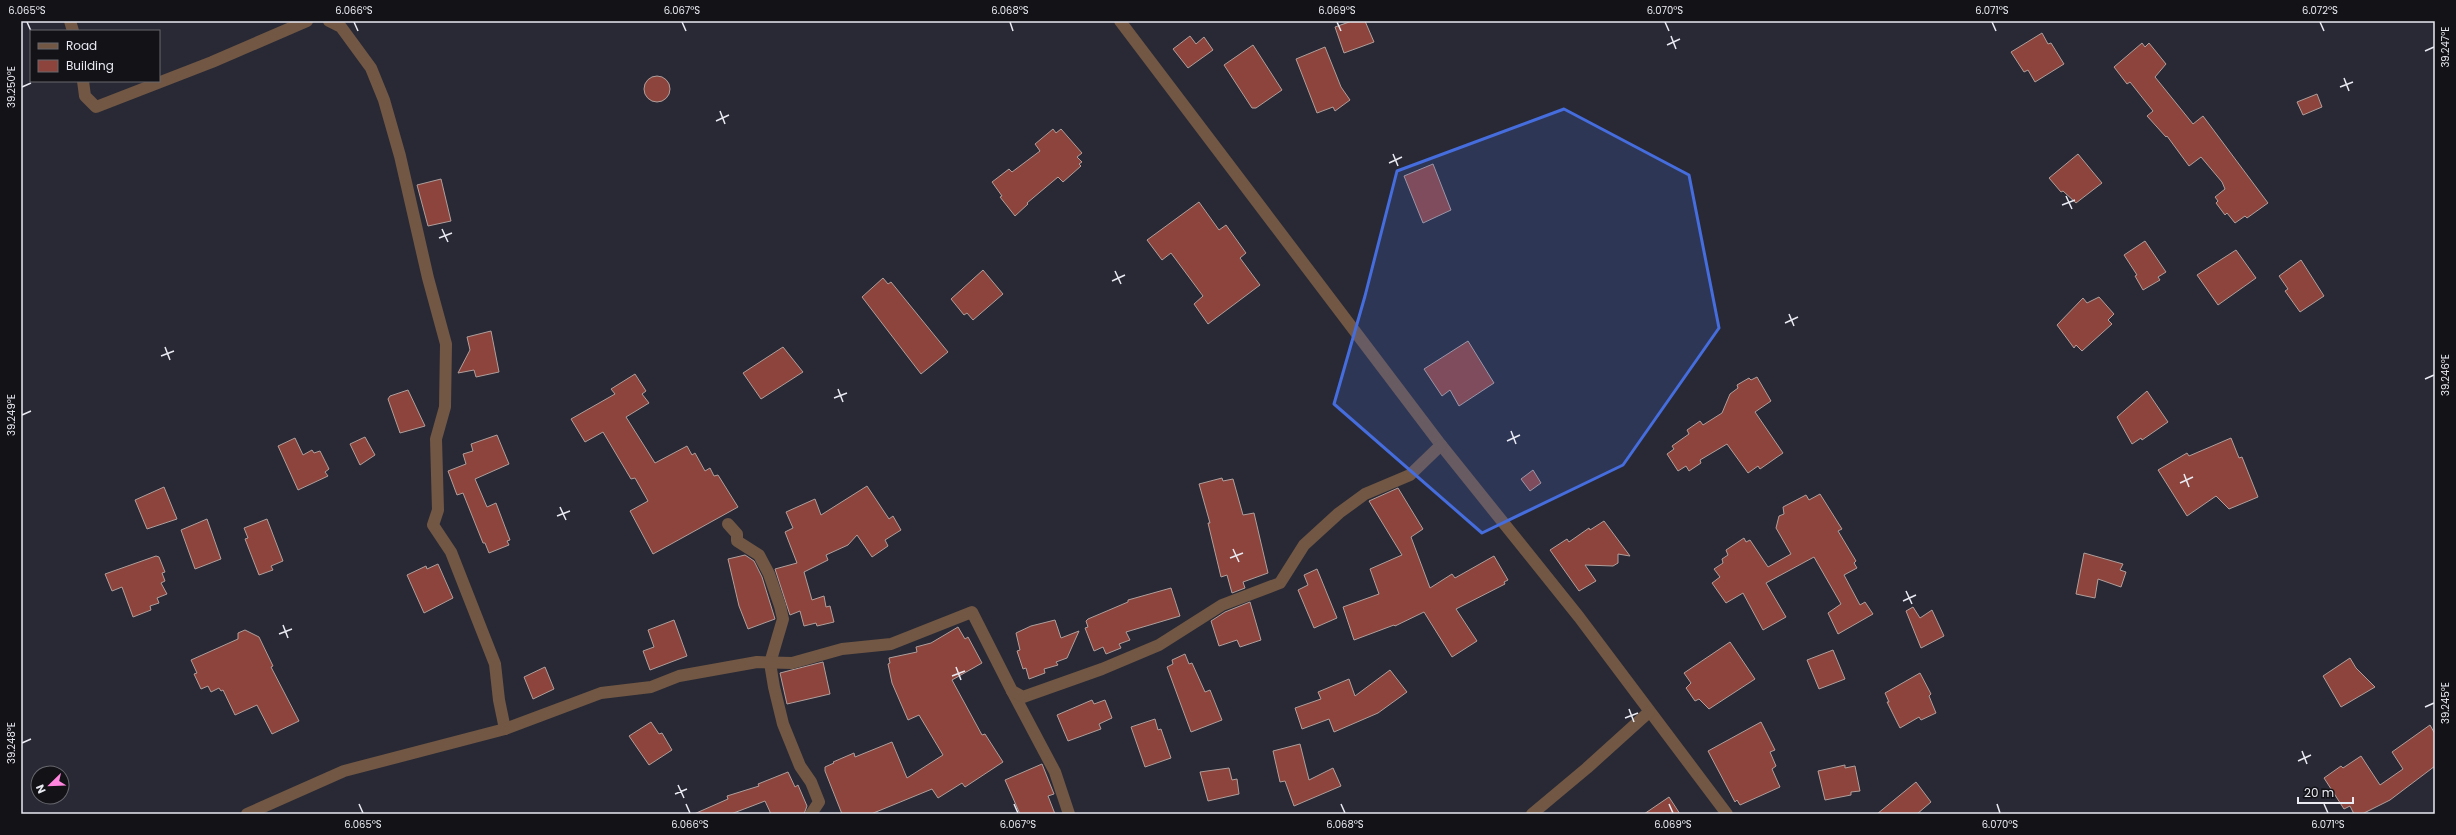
<svg xmlns="http://www.w3.org/2000/svg" width="2456" height="835" viewBox="0 0 2456 835" font-family="Poppins,sans-serif">
	<style>
		.building { fill: #8c443c; stroke: #b09f9c }
		.lines { fill: none; stroke-linecap: round; stroke-linejoin: round }
		.minor { stroke: #715744; stroke-width: 12 }
		.marked { fill: #466ddd; fill-opacity: 0.2; stroke: #466ddd; stroke-width: 3; stroke-linejoin: round }
		.ticks { fill: none; stroke: #e9eaf2; stroke-width: 1.5 }
		.neatline { fill: none; stroke: #e9eaf2; stroke-width: 1.5 }
		.ticks-label { font-size: 10px; text-anchor: middle; fill: #e9eaf2 }
	</style>
	<rect width="100%" height="100%" fill="#282935"/>
	<!-- building -->
	<g class="building">
		<polygon points="1352,21 1365,21 1374,42 1344,53 1335,27"/>
		<polygon points="2042,33 2048,44 2051,43 2064,64 2035,82 2028,70 2024,72 2011,52"/>
		<polygon points="1190,36 1196,44 1204,37 1213,50 1188,68 1173,49"/>
		<polygon points="2142,43 2145,47 2149,43 2166,64 2155,77 2193,124 2203,116 2268,203 2247,218 2245,216 2235,223 2227,213 2225,215 2216,203 2218,201 2215,197 2225,189 2222,182 2201,157 2189,166 2167,136 2166,137 2147,116 2153,111 2130,82 2127,84 2114,67"/>
		<polygon points="1253,45 1282,90 1256,108 1252,108 1224,65"/>
		<polygon points="1325,47 1341,87 1350,100 1335,111 1333,107 1317,113 1296,59"/>
		<circle cx="657" cy="89" r="13"/>
		<polygon points="2317,94 2322,107 2303,115 2297,102"/>
		<polygon points="1053,129 1056,133 1061,129 1082,153 1077,157 1082,162 1079,164 1081,166 1063,182 1058,177 1027,203 1028,204 1015,216 1000,197 1002,196 992,182 1009,169 1012,172 1040,151 1035,144"/>
		<polygon points="2078,154 2102,183 2076,203 2063,191 2061,192 2049,178"/>
		<polygon points="1433,164 1451,210 1423,223 1404,176"/>
		<polygon points="441,179 451,221 428,226 417,185"/>
		<polygon points="1199,202 1219,230 1226,225 1246,253 1240,258 1260,285 1208,324 1194,304 1203,296 1171,253 1162,260 1147,240"/>
		<polygon points="2145,241 2166,272 2158,277 2160,280 2143,290 2135,276 2137,275 2124,255"/>
		<polygon points="2236,250 2256,278 2218,305 2197,275"/>
		<polygon points="2301,260 2324,296 2300,312 2285,291 2288,289 2279,276"/>
		<polygon points="983,270 1003,294 973,320 967,313 964,315 951,299"/>
		<polygon points="883,278 888,284 891,282 948,352 921,374 862,297"/>
		<polygon points="2099,297 2114,314 2108,320 2112,324 2082,351 2076,345 2074,348 2057,325 2083,298 2087,303"/>
		<polygon points="491,331 499,372 476,377 474,370 458,373 470,350 467,337"/>
		<polygon points="1468,341 1494,383 1459,406 1450,390 1442,396 1424,369"/>
		<polygon points="783,347 803,372 761,399 743,373"/>
		<polygon points="635,374 646,391 642,394 649,403 626,417 655,463 687,446 692,455 695,453 705,471 710,468 714,476 718,475 738,507 653,554 630,511 648,501 635,478 631,479 603,432 585,442 571,419 615,394 611,389"/>
		<polygon points="1757,377 1771,401 1755,412 1783,453 1760,469 1758,466 1748,473 1727,444 1700,460 1701,463 1689,471 1686,466 1678,471 1667,454 1674,449 1672,446 1689,434 1687,430 1700,421 1703,425 1722,413 1730,394 1738,388 1737,385 1749,378 1751,380"/>
		<polygon points="408,390 425,426 400,433 388,399 390,396"/>
		<polygon points="2147,391 2168,422 2142,440 2141,438 2132,444 2117,417"/>
		<polygon points="497,435 509,464 475,479 487,507 496,503 510,540 507,541 509,545 489,553 485,543 483,543 463,493 457,495 448,471 466,464 463,454 473,451 471,444"/>
		<polygon points="365,437 375,455 360,465 350,444"/>
		<polygon points="295,438 303,455 312,450 314,453 320,451 329,469 325,472 328,476 298,490 278,446"/>
		<polygon points="2231,438 2239,458 2242,457 2258,497 2229,509 2216,496 2187,516 2158,470 2187,453 2189,456"/>
		<polygon points="1533,470 1541,483 1530,491 1521,479"/>
		<polygon points="1222,478 1223,481 1233,479 1243,515 1254,513 1268,573 1243,582 1245,588 1232,593 1227,575 1221,577 1208,523 1210,523 1199,484"/>
		<polygon points="867,486 889,519 893,516 901,530 885,540 888,546 872,557 857,535 848,545 826,555 828,560 804,572 812,600 824,596 826,607 830,606 834,622 817,626 816,623 804,626 800,611 790,615 775,569 797,563 785,532 793,528 786,512 815,499 821,515"/>
		<polygon points="164,487 177,519 147,529 135,500"/>
		<polygon points="1398,488 1423,529 1411,537 1430,588 1452,574 1455,578 1494,556 1508,580 1504,582 1505,584 1456,609 1477,641 1452,657 1424,612 1395,626 1394,625 1354,640 1343,607 1379,594 1370,569 1402,555 1369,501"/>
		<polygon points="1820,494 1842,529 1838,531 1856,561 1854,563 1857,568 1844,575 1860,605 1865,602 1873,614 1838,634 1828,613 1841,604 1814,557 1766,583 1786,617 1763,630 1743,593 1726,603 1712,583 1720,577 1714,569 1723,563 1722,559 1728,555 1726,550 1744,538 1746,542 1750,540 1768,567 1791,554 1776,528 1779,516 1784,514 1783,507 1806,495 1809,500"/>
		<polygon points="207,519 221,559 195,569 181,530"/>
		<polygon points="267,519 283,561 271,566 273,570 259,575 245,539 248,538 244,528"/>
		<polygon points="1604,521 1630,556 1618,554 1618,563 1613,566 1585,565 1596,581 1579,591 1550,550 1567,539 1569,542 1589,528 1590,530"/>
		<polygon points="2084,553 2123,564 2120,570 2126,572 2121,587 2098,579 2095,598 2076,594"/>
		<polygon points="745,555 754,561 762,577 775,619 748,629 739,606 728,559"/>
		<polygon points="156,556 159,557 165,572 162,573 165,581 161,583 167,594 157,598 159,603 150,606 151,610 133,617 122,587 112,591 105,574"/>
		<polygon points="438,564 453,598 424,613 407,575 426,566 427,569"/>
		<polygon points="1317,569 1337,618 1314,628 1298,590 1308,585 1304,575"/>
		<polygon points="1171,588 1180,616 1126,632 1130,640 1119,644 1121,648 1106,654 1103,647 1094,651 1085,628 1088,627 1086,621 1088,619 1128,602 1128,600"/>
		<polygon points="1250,602 1261,640 1240,647 1237,640 1219,646 1211,621 1225,612"/>
		<polygon points="1913,607 1920,618 1932,610 1944,636 1921,648 1906,611"/>
		<polygon points="674,620 687,656 650,670 643,651 654,647 648,630"/>
		<polygon points="1055,620 1061,638 1079,631 1067,658 1056,662 1058,665 1044,669 1045,673 1029,679 1026,668 1023,669 1017,651 1020,650 1016,633 1031,626"/>
		<polygon points="958,627 965,639 968,637 982,663 952,680 982,735 985,734 1003,762 965,787 962,783 938,798 932,789 871,814 842,814 825,771 825,767 834,763 833,762 854,753 855,757 892,742 907,778 943,755 919,715 908,720 892,683 888,664 890,663 889,658 917,652 916,647 931,643"/>
		<polygon points="245,630 259,637 273,666 271,667 299,721 272,734 257,705 235,715 223,690 221,691 219,688 211,692 208,686 201,689 194,674 197,673 191,660 238,639 238,633"/>
		<polygon points="1730,642 1755,679 1709,709 1699,699 1695,701 1686,688 1691,683 1684,673"/>
		<polygon points="1833,650 1845,679 1819,689 1807,660"/>
		<polygon points="1185,654 1189,664 1192,663 1205,692 1210,690 1222,720 1191,732 1167,667 1173,664 1172,660"/>
		<polygon points="2350,658 2356,668 2375,687 2341,707 2323,676"/>
		<polygon points="823,662 830,694 787,704 780,673"/>
		<polygon points="545,667 554,689 533,699 524,677"/>
		<polygon points="1390,670 1407,692 1378,713 1334,732 1329,719 1302,729 1295,708 1321,699 1318,692 1349,679 1355,696"/>
		<polygon points="1920,673 1931,694 1929,696 1936,713 1921,720 1919,717 1900,728 1887,702 1889,702 1885,693"/>
		<polygon points="1092,700 1094,704 1105,700 1112,718 1099,724 1101,729 1068,741 1057,715"/>
		<polygon points="1155,719 1158,730 1161,729 1171,758 1145,767 1131,727"/>
		<polygon points="651,722 659,734 662,733 672,750 649,765 629,736"/>
		<polygon points="1761,722 1775,750 1770,752 1776,766 1772,769 1780,787 1740,805 1737,800 1735,802 1708,751"/>
		<polygon points="2430,725 2435,734 2435,766 2390,800 2362,814 2354,814 2350,806 2344,809 2324,778 2341,766 2343,768 2361,756 2380,785 2403,769 2392,752"/>
		<polygon points="1300,744 1309,780 1333,768 1341,786 1294,806 1285,781 1280,782 1273,751"/>
		<polygon points="1042,764 1054,794 1048,796 1055,814 1020,814 1005,780"/>
		<polygon points="1845,765 1845,768 1855,766 1860,791 1851,792 1851,795 1825,800 1818,771"/>
		<polygon points="1229,768 1232,780 1237,779 1239,794 1208,801 1200,772"/>
		<polygon points="788,772 795,787 798,785 807,806 804,814 771,814 765,801 731,814 694,814 728,799 727,796 759,786 758,784"/>
		<polygon points="1916,782 1931,802 1917,814 1877,814"/>
		<polygon points="1669,797 1680,814 1644,814"/>
	</g>
	<g class="lines">
		<!-- minor -->
		<g class="minor">
			<polyline points="70,21 73,31"/>
			<polyline points="329,21 341,27 371,68 384,100 400,156 428,278 446,344 445,407 436,439 438,510 433,525 451,552 495,664 499,700 505,729"/>
			<polyline points="1120,21 1441,445 1579,617 1727,814"/>
			<polyline points="83,81 85,96 96,107 212,62 307,21"/>
			<polyline points="728,524 737,534 737,541 759,555 769,574 780,606 783,619 770,663 774,687 783,724 800,766 811,782 819,802 811,814"/>
			<polyline points="1012,691 1055,772 1069,814"/>
			<polyline points="247,814 344,771 505,729 601,693 651,687 679,676 757,662 792,663 842,649 891,644 972,612 1012,691 1023,697 1102,669 1159,645 1222,605 1280,583 1304,545 1339,513 1365,494 1410,475 1441,445"/>
			<polyline points="1532,814 1587,768 1649,712"/>
		</g>
	</g>
	<!-- marked area -->
	<path class="marked" d="M1564 109 1689 175 1719 328 1623 465 1482 533 1334 404 1365 296 1397 171Z"/>
	<!-- ticks -->
	<path class="ticks" d="M27 22 31 31M354 22 358 31M682 22 686 31M1010 22 1013 31M1337 22 1341 31M1665 22 1669 31M1992 22 1996 31M2320 22 2324 31M1671 36 1676 49M1667 45 1680 39M2425 51 2434 47M2344 78 2349 91M22 87 31 83M2340 87 2353 82M720 111 725 124M716 121 729 115M1393 154 1398 166M1389 163 1402 157M2066 196 2072 209M2062 205 2075 200M442 229 448 242M439 238 452 233M1115 271 1121 284M1112 281 1125 275M1789 314 1794 326M1785 323 1798 317M165 347 170 360M161 356 174 351M2425 379 2434 375M838 389 843 402M834 398 847 393M22 415 31 411M1511 431 1516 444M1507 441 1520 435M2184 474 2189 487M2180 483 2193 477M560 507 566 520M557 516 570 511M1233 549 1239 562M1230 558 1243 553M1906 591 1912 604M1903 601 1916 595M283 625 288 638M279 634 292 629M956 667 961 680M952 676 965 671M2425 707 2434 703M1629 709 1634 722M1625 718 1638 713M22 743 31 739M2302 751 2307 764M2298 761 2311 755M678 785 684 798M675 794 687 789M359 804 363 813M686 804 690 813M1014 804 1018 813M1341 804 1345 813M1669 804 1673 813M1997 804 2000 813M2324 804 2328 813"/>
	<!-- border -->
	<rect width="2456" height="835" fill="none" stroke="#121217" stroke-width="44"/>
	<!-- legend -->
	<rect x="30" y="30" width="130" height="52" fill="#121217" stroke="#68686f"/>
	<rect x="38" y="43" width="20" height="6" fill="#715744" stroke="#68686f"/>
	<text x="66" y="50" font-size="12" fill="#e9eaf2">Road</text>
	<rect x="38" y="60" width="20" height="12" fill="#8c443c" stroke="#68686f"/>
	<text x="66" y="70" font-size="12" fill="#e9eaf2">Building</text>
	<!-- north arrow -->
	<g transform="translate(50 785) rotate(247)"><circle r="19" fill="#121217" stroke="#68686f"/>
	<path d="M0-3L7 15L0 10L-7 15Z" fill="#ff85de"/>
	<text y="-6" font-size="11" font-weight="bold" text-anchor="middle" fill="#e9eaf2">N</text>
	</g>
	<!-- scale -->
	<path d="M2298 797v6h55v-6" fill="none" stroke="#e9eaf2" stroke-width="2"/>
	<text x="2304" y="797" font-size="12" fill="#e9eaf2" stroke="#121217" stroke-width="3" paint-order="stroke">20 m</text>
	<rect x="22" y="22" width="2412" height="791" class="neatline"/>
	<g class="ticks-label">
		<text x="27" y="14">6.065°S</text>
		<text x="354" y="14">6.066°S</text>
		<text x="682" y="14">6.067°S</text>
		<text x="1010" y="14">6.068°S</text>
		<text x="1337" y="14">6.069°S</text>
		<text x="1665" y="14">6.070°S</text>
		<text x="1992" y="14">6.071°S</text>
		<text x="2320" y="14">6.072°S</text>
		<text transform="translate(2445 47) rotate(-90)" y="4">39.247°E</text>
		<text transform="translate(11 87) rotate(-90)" y="4">39.250°E</text>
		<text transform="translate(2445 375) rotate(-90)" y="4">39.246°E</text>
		<text transform="translate(11 415) rotate(-90)" y="4">39.249°E</text>
		<text transform="translate(2445 703) rotate(-90)" y="4">39.245°E</text>
		<text transform="translate(11 743) rotate(-90)" y="4">39.248°E</text>
		<text x="363" y="828">6.065°S</text>
		<text x="690" y="828">6.066°S</text>
		<text x="1018" y="828">6.067°S</text>
		<text x="1345" y="828">6.068°S</text>
		<text x="1673" y="828">6.069°S</text>
		<text x="2000" y="828">6.070°S</text>
		<text x="2328" y="828">6.071°S</text>
	</g>
</svg>
